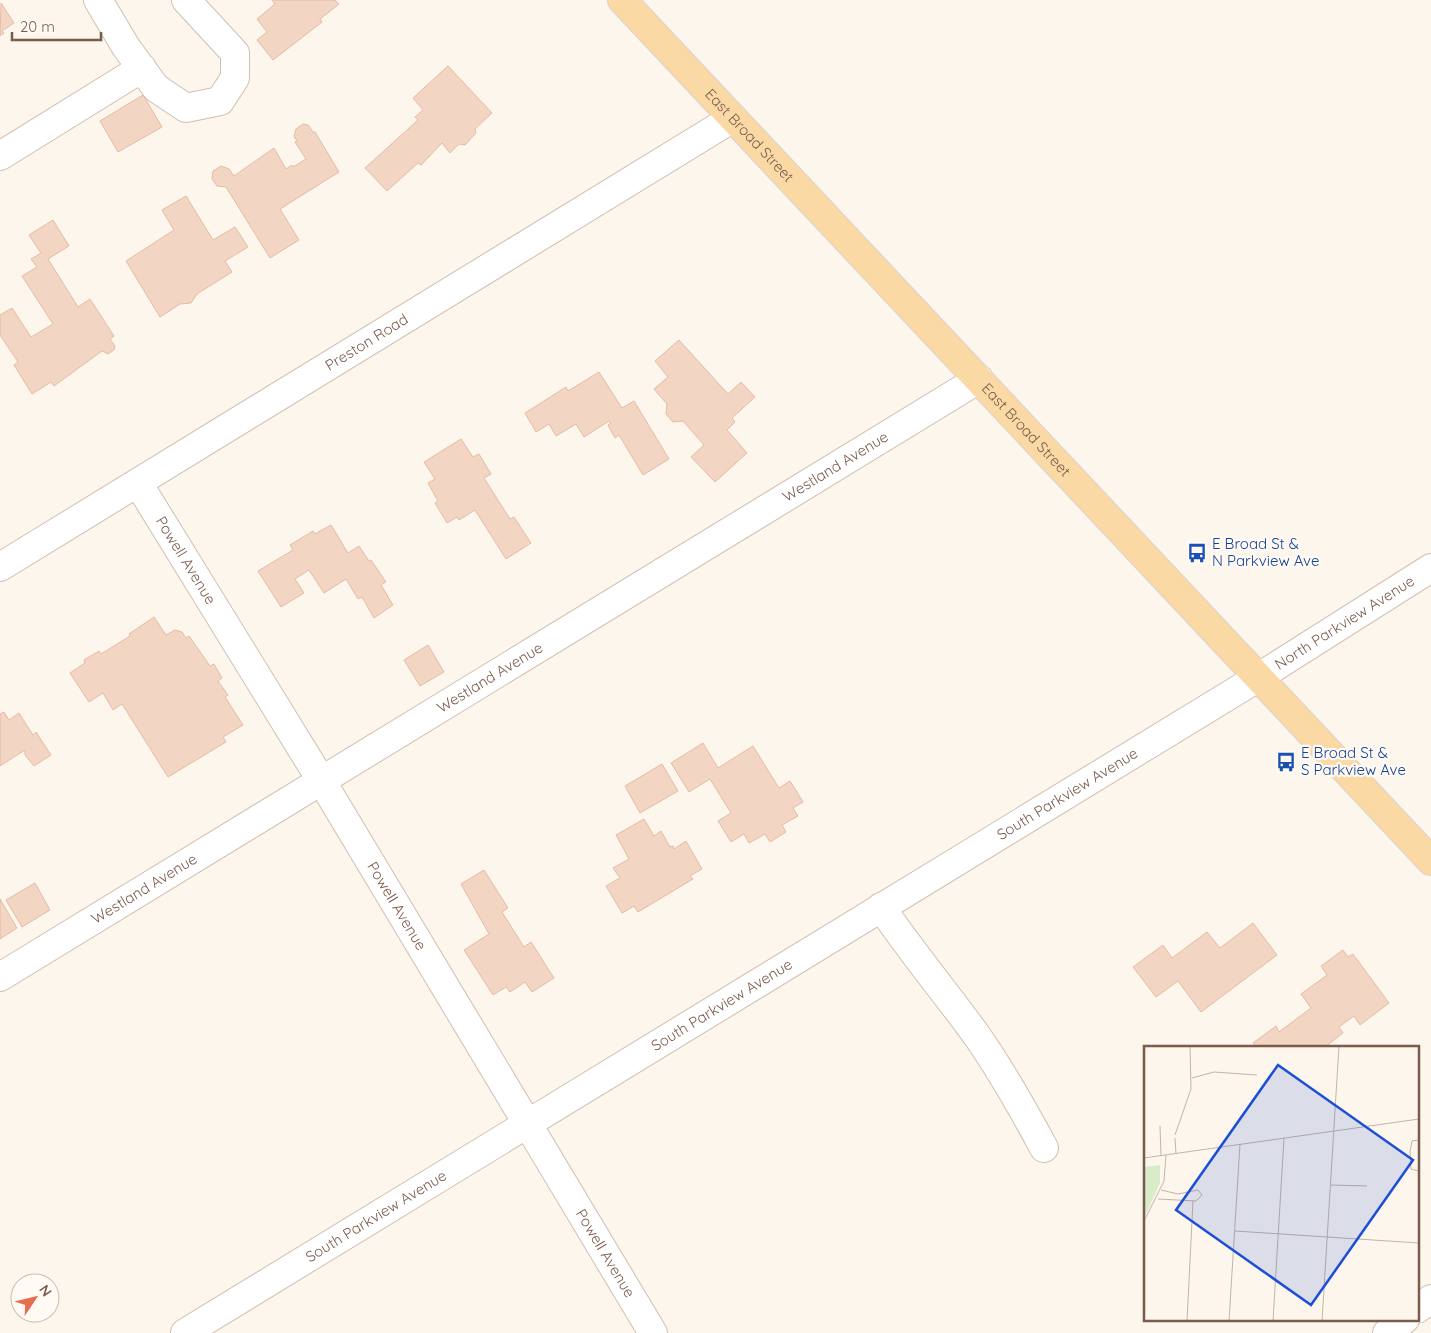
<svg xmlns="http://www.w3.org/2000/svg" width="1431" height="1333" viewBox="0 0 1431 1333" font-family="Quicksand,sans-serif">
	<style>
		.building { fill: #f3d5c3; stroke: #e6bba3 }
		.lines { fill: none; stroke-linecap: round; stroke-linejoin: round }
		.minor-casing { stroke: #d1beb0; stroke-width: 30 }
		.major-casing { stroke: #dad1cd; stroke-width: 30 }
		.minor { stroke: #fff; stroke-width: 28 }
		.major { stroke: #fbd9a5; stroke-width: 28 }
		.labels { text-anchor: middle; stroke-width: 4.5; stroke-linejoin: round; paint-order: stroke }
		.street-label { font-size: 15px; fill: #7a5c4d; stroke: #fffaf3 }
		.transit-label { font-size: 15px; fill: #164399; stroke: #fffaf3; text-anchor: start }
		.inset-road { fill: none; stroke: #c5b3a7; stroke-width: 1 }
		.view { fill: #1d4ed8; fill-opacity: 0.15; stroke: #1d4ed8; stroke-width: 2.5 }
		.inset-edge { fill: none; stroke: #7a5c4d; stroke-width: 2.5 }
	</style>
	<rect width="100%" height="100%" fill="#fdf6ec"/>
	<!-- building -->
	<g class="building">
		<polygon points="272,0 335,0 339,4 320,19 322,22 273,60 257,40 267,32 257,19 275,4"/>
		<polygon points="1,3 14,23 2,31 4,33 0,36"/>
		<polygon points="448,66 492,113 475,129 476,133 465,145 459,144 450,153 442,143 421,165 418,163 387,191 365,168 418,120 415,117 423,110 413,98"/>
		<polygon points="143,95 162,127 118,152 100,121"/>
		<polygon points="303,124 308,125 313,132 315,132 339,172 280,209 299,240 270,258 226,187 217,186 212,179 213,171 221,166 229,169 234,176 274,148 286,169 292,165 293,167 306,159 295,142 297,141 294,136 296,129"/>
		<polygon points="186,196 213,240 235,227 248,247 225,261 232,272 197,294 191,303 180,304 160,317 126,261 174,230 162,210"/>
		<polygon points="53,220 69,246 48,259 78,307 90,299 114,336 110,339 115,346 114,350 108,354 102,351 54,386 51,382 32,394 14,365 18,362 0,335 0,315 12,308 31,337 53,324 22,276 37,267 31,259 41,253 29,235"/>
		<polygon points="679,340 728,394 741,382 755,397 732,418 735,422 727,430 747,453 715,482 691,457 704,445 683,421 673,422 666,414 667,404 654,389 668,377 655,361"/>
		<polygon points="599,372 622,408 634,401 669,459 643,475 619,435 615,438 608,425 611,423 609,421 584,437 576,424 556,436 549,424 536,432 525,413 566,387 568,391"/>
		<polygon points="461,439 473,457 479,454 491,474 484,478 510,519 514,517 531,543 506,559 475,510 459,520 457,517 447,523 435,503 438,501 428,483 435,479 424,462"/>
		<polygon points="331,525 348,553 359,546 369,561 371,560 386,582 381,585 393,605 374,618 362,597 358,599 346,579 324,593 309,570 295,579 304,593 281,607 258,571 293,550 290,545 313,531 315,534"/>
		<polygon points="154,617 166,635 175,630 182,632 186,638 189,636 210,666 214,664 222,678 218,681 228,695 225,697 243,725 223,737 226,742 168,777 122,704 113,710 103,693 89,702 70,673 85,663 84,660 99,651 101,654 130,636 129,634"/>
		<polygon points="428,645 444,672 420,686 404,660"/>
		<polygon points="4,712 9,720 19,713 33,735 36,732 51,755 34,766 25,755 25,750 0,766 0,714"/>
		<polygon points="703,743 718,768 753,746 779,788 790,781 803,802 793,808 798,816 782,825 786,832 770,842 765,834 749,843 744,834 731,842 718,821 731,813 710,779 689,792 671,763"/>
		<polygon points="662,764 678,791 640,813 625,786"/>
		<polygon points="644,819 654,836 661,831 670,847 673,846 674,849 686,841 702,869 690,876 693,879 638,912 634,906 622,913 606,886 620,878 613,868 629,859 616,835"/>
		<polygon points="484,870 508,908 502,912 524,947 531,942 554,978 532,992 525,982 510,992 506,987 493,995 464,950 489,934 461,884"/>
		<polygon points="35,883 50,910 22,927 6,900"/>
		<polygon points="0,899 17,928 0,939"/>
		<polygon points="1253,923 1277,955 1201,1012 1178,981 1156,997 1133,967 1163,945 1172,958 1207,932 1220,948"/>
		<polygon points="1343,950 1348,957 1353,954 1389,1003 1360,1025 1354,1016 1339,1027 1343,1033 1325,1047 1256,1047 1253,1043 1276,1026 1279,1032 1311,1008 1301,994 1327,975 1321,966"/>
	</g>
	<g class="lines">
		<defs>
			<g id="minor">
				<polyline points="98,0 126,47 156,88 186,108 220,101 235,78 235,53 186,0"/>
				<polyline points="0,156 142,68"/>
				<path id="s1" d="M138 483 321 780 653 1333"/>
				<path id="s2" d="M0 567 733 118"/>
				<path d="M881 907C911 951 944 991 975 1033 1001 1070 1023 1109 1044 1148"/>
				<path id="s3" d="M0 977 979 379"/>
				<polyline points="1417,1309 1431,1299"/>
				<path id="s4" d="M185 1333 1259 677 1431 568"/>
				<polyline points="1387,1333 1405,1319"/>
			</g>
			<g id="major">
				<path id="s5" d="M622 0 1431 861"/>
			</g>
		</defs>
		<!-- minor casing -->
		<use href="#minor" class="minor-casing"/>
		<!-- major casing -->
		<use href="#major" class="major-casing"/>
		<!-- minor -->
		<use href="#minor" class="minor"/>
		<!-- major -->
		<use href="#major" class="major"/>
	</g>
	<!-- icons -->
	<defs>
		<symbol id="bus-bare" viewBox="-9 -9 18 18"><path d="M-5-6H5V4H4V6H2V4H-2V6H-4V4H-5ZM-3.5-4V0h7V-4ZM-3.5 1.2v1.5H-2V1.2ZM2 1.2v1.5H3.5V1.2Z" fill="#1a4fb4" stroke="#fffaf3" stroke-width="2.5" paint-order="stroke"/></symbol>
	</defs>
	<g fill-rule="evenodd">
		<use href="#bus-bare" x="1183" y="539" width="28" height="28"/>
		<use href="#bus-bare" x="1272" y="748" width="28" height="28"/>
	</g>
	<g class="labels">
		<!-- street labels -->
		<g class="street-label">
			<text dy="5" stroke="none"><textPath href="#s5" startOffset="186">East Broad Street</textPath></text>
			<text dy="5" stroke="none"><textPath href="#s2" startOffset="430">Preston Road</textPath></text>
			<text dy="5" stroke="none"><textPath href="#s5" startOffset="590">East Broad Street</textPath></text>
			<text dy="5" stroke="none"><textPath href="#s3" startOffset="979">Westland Avenue</textPath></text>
			<text dy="5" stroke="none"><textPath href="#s1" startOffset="91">Powell Avenue</textPath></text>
			<text dy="5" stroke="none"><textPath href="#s4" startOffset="1360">North Parkview Avenue</textPath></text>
			<text dy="5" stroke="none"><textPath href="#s3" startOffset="574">Westland Avenue</textPath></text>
			<text dy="5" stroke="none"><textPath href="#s4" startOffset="1034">South Parkview Avenue</textPath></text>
			<text dy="5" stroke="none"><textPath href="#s3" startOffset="169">Westland Avenue</textPath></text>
			<text dy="5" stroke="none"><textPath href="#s1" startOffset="496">Powell Avenue</textPath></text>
			<text dy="5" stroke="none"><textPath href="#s4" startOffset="629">South Parkview Avenue</textPath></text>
			<text dy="5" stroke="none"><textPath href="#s4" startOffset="224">South Parkview Avenue</textPath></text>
			<text dy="5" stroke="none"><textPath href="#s1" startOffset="901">Powell Avenue</textPath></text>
		</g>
		<!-- transit labels -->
		<g class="transit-label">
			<text x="1212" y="549">E Broad St &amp;<tspan x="1212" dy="17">N Parkview Ave</tspan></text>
			<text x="1301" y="758">E Broad St &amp;<tspan x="1301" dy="17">S Parkview Ave</tspan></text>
		</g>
	</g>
	<!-- overview -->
	<g transform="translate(1144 1046)">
		<rect width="275" height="275" fill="#fdf6ec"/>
		<path d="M16 119V137L0 172V121Z" fill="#d8ecc9"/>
		<path class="inset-road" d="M48 32 70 26 113 29M16 80 17 110M31 89 47 43 46 0M31 92 32 108M275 94 268 95 266 106 267 123 275 125M0 112 275 73M187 139 223 140M14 153 52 155 58 149 54 144 34 148 17 144M0 175 20 135 22 109M91 185 275 197M43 275 49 155M85 275 96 98M129 275 140 92M178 275 195 0"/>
		<path class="view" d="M134 19 269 114 167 259 32 164Z"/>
		<rect width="275" height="275" class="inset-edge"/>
	</g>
	<!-- north arrow -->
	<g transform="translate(35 1298) rotate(55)"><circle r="24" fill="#fffaf3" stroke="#cabbb1"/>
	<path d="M0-4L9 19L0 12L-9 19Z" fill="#e76f51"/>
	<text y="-8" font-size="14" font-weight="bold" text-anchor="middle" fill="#7a5c4d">N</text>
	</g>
	<!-- scale -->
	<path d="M12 32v8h89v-8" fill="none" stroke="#7a5c4d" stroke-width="2.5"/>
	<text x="20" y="32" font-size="15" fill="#7a5c4d" stroke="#fffaf3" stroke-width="4" paint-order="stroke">20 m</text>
</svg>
